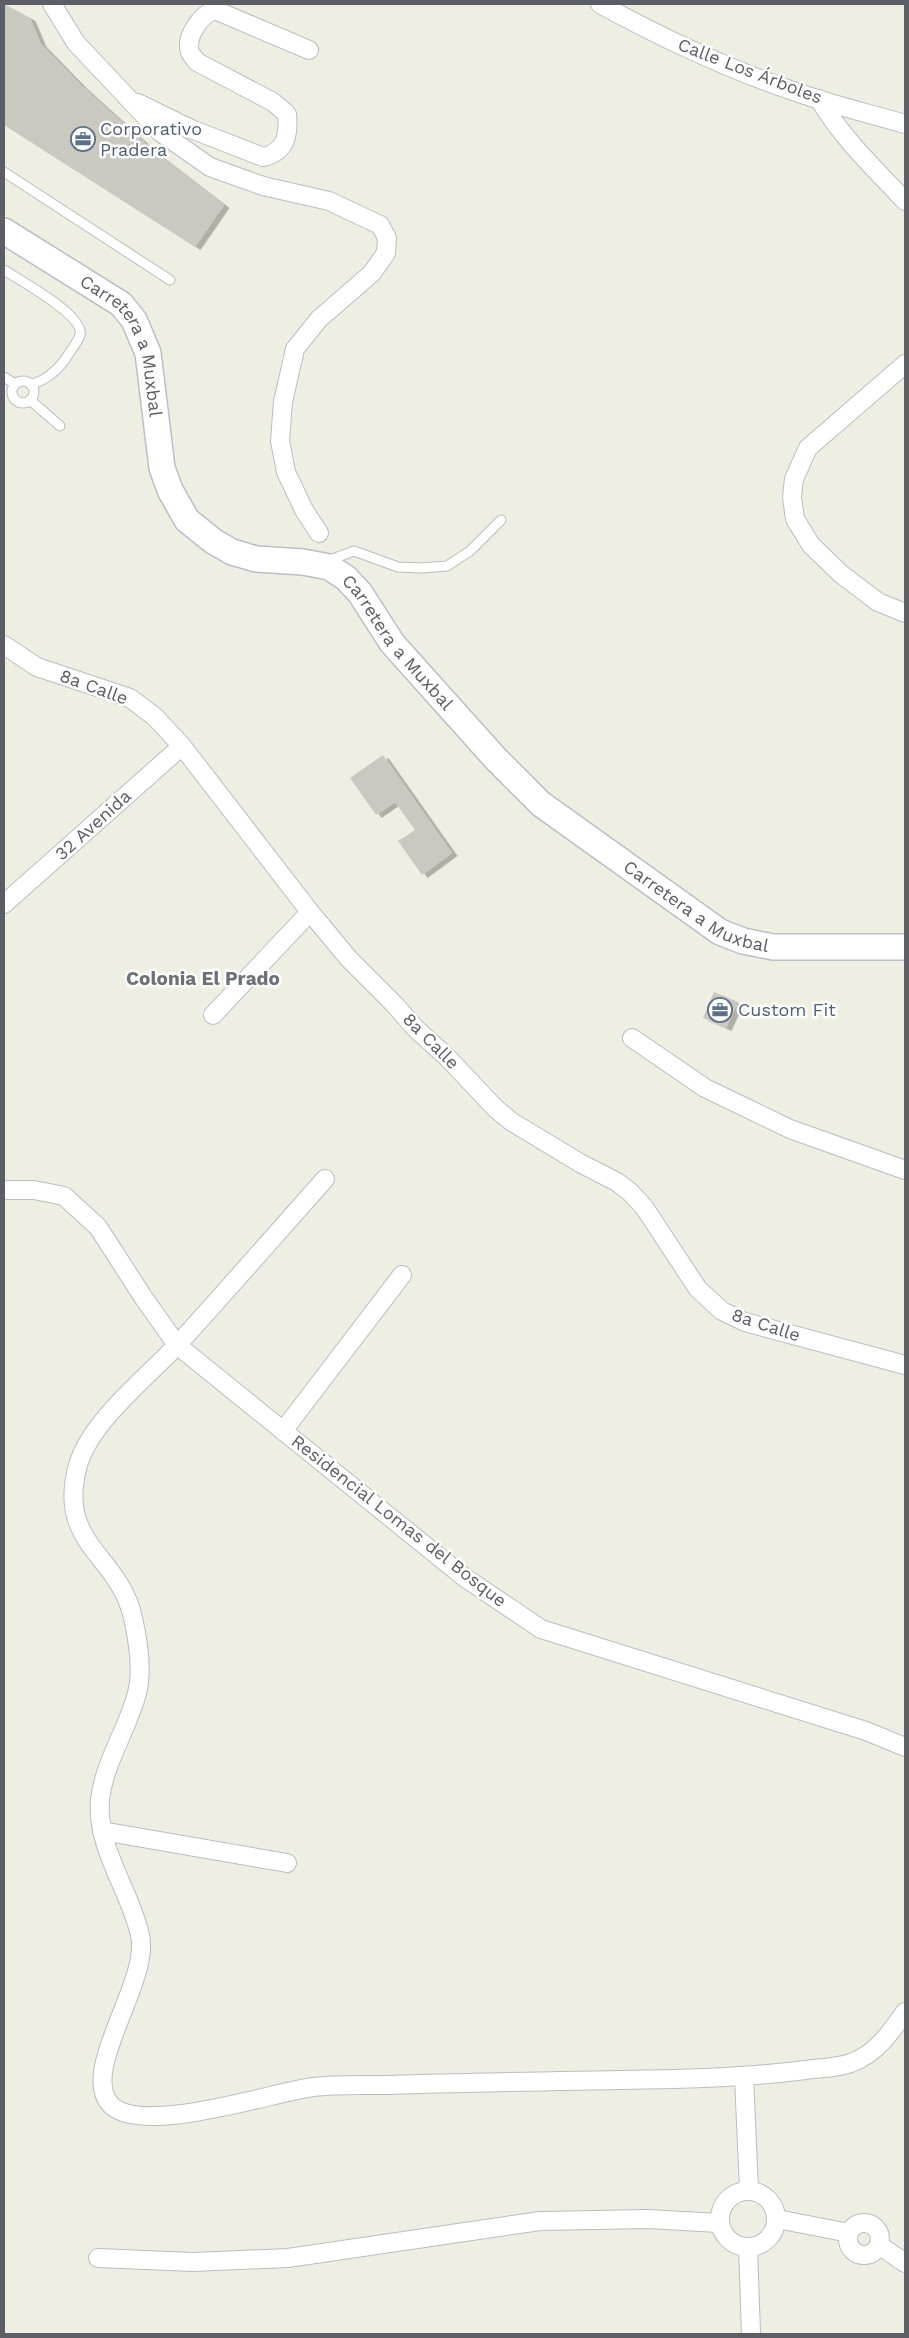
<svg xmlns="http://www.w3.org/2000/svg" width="909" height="2338" viewBox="0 0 909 2338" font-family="'Work Sans',sans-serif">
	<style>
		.building { fill: #cac8c0; filter: url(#shadow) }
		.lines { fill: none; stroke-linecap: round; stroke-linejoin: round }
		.service-casing { stroke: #bbbcc3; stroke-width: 11 }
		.minor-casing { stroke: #bbbcc3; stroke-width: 20 }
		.secondary-casing { stroke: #bbbec6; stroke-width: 28 }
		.service { stroke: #fff; stroke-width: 9 }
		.minor { stroke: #fff; stroke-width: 18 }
		.secondary { stroke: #fff; stroke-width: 25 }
		.labels { text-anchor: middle; stroke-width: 5; stroke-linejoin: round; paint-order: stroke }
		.street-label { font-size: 18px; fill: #5b5e65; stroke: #fff }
		.service-label { font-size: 18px; fill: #4e5e75; stroke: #fff; text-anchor: start }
		.neighbourhood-label { font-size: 19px; font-weight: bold; fill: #6c7077; stroke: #fff }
	</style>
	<defs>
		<filter id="shadow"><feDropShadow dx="5.5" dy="3" stdDeviation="0" flood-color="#0004"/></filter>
	</defs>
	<rect width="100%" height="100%" fill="#efeee3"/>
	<!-- building -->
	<g class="building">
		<polygon points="4,4 30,18 41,44 82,86 155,152 224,205 195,247 4,125"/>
		<polygon points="383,755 452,853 422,875 398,841 415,830 395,802 376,815 350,778"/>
		<polygon points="714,992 738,1002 726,1028 703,1018"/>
	</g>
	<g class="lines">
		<defs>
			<g id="service">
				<polyline points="4,172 170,280"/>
				<path d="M4 270C19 280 85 315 80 335 78 342 70 351 66 358 59 369 43 383 30 384"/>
				<polyline points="4,377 15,384"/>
				<circle cx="23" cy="392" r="11"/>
				<polyline points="30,400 60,426"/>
				<polyline points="327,561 354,551 398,567 422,568 447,566 470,551 501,520"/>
			</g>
			<g id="minor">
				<polyline points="52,4 76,43 160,132 210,167 263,186 329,201 380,225 387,238 386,253 372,273 319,319 295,349 283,402 280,441 286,472 304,510 319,533"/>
				<path d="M600 4C664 39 732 71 802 94 836 106 871 114 905 124"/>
				<path d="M819 99C842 138 874 168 905 201"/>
				<path d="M138 103 191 129 263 157C286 152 289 135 287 114L273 102 197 62C195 59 191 55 190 52 185 37 201 14 215 10L309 50"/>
				<polyline points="905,364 808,448 794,479 792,497 795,519 811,545 841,574 878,602 905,613"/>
				<polyline points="4,645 37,667 130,698 155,717 182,746 310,912 349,959 395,1005 415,1028 448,1058 495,1108 512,1122 580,1163 617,1182 630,1192 644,1207 698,1289 722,1311 745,1322 905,1365"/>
				<polyline points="4,904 182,746"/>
				<polyline points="213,1015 310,912"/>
				<polyline points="632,1038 705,1088 790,1129 905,1170"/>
				<path d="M325 1179C277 1233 229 1288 180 1342 149 1376 91 1420 78 1465 56 1545 119 1554 133 1618 138 1640 143 1670 137 1693 128 1729 104 1762 100 1800 96 1848 130 1890 140 1935 151 1981 78 2072 111 2105 142 2136 270 2093 313 2087 338 2084 364 2085 389 2085 483 2082 578 2081 673 2079 717 2078 760 2076 805 2070 820 2068 837 2068 851 2063 877 2053 890 2033 905 2012"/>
				<polyline points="4,1190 34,1190 64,1196 98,1227 143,1297 177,1345 464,1577 541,1629 866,1731 905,1747"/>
				<polyline points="283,1431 402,1275"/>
				<polyline points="102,1831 287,1863"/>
				<polyline points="744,2077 749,2190"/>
				<circle cx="748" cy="2219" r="28"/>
				<polyline points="777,2219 849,2233"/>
				<circle cx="864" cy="2239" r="16"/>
				<polyline points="879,2245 905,2263"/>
				<polyline points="748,2247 751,2334"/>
				<polyline points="98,2258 193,2262 288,2258 540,2221 648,2219 719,2223"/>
			</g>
			<g id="secondary">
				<path id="s1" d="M4 231 121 304 134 320 148 353 162 468 170 490 187 520 213 541 232 552 256 559 303 562 329 567 346 578 360 593 392 643 496 759 541 804 720 932 743 941 773 947H905"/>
			</g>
		</defs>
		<!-- service casing -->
		<use href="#service" class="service-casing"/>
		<!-- minor casing -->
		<use href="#minor" class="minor-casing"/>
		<!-- secondary casing -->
		<use href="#secondary" class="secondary-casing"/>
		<!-- service -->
		<use href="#service" class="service"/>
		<!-- minor -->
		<use href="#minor" class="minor"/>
		<!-- secondary -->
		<use href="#secondary" class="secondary"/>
	</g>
	<!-- icons -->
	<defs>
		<symbol id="office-ring" viewBox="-11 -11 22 22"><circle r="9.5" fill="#fff" stroke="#5c6f8a" stroke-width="1.5"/><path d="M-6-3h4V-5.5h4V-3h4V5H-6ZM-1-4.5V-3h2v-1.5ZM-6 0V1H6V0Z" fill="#5c6f8a"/></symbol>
	</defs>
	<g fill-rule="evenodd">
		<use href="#office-ring" x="69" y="125" width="28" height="28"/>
		<use href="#office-ring" x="706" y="996" width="28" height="28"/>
	</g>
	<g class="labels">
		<!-- street labels -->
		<g class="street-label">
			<text transform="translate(750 71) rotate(21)" y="6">Calle Los Árboles</text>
			<text dy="6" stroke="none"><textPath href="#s1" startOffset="175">Carretera a Muxbal</textPath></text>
			<text dy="6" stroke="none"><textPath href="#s1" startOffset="625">Carretera a Muxbal</textPath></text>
			<text transform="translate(94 687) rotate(20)" y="6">8a Calle</text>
			<text transform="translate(93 825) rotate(-42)" y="6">32 Avenida</text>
			<text dy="6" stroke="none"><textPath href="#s1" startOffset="1029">Carretera a Muxbal</textPath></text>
			<text transform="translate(431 1041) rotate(45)" y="6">8a Calle</text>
			<text transform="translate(766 1325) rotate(18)" y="6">8a Calle</text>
			<text transform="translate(399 1521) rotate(38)" y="6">Residencial Lomas del Bosque</text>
		</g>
		<!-- service labels -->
		<g class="service-label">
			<text x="100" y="135">Corporativo<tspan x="100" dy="21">Pradera</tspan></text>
			<text x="738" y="1016">Custom Fit</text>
		</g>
		<!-- neighbourhood labels -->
		<g class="neighbourhood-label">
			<text x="203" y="985">Colonia El Prado</text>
		</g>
	</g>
	<!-- border -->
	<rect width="909" height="2338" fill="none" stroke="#5b5e65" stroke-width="10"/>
</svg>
